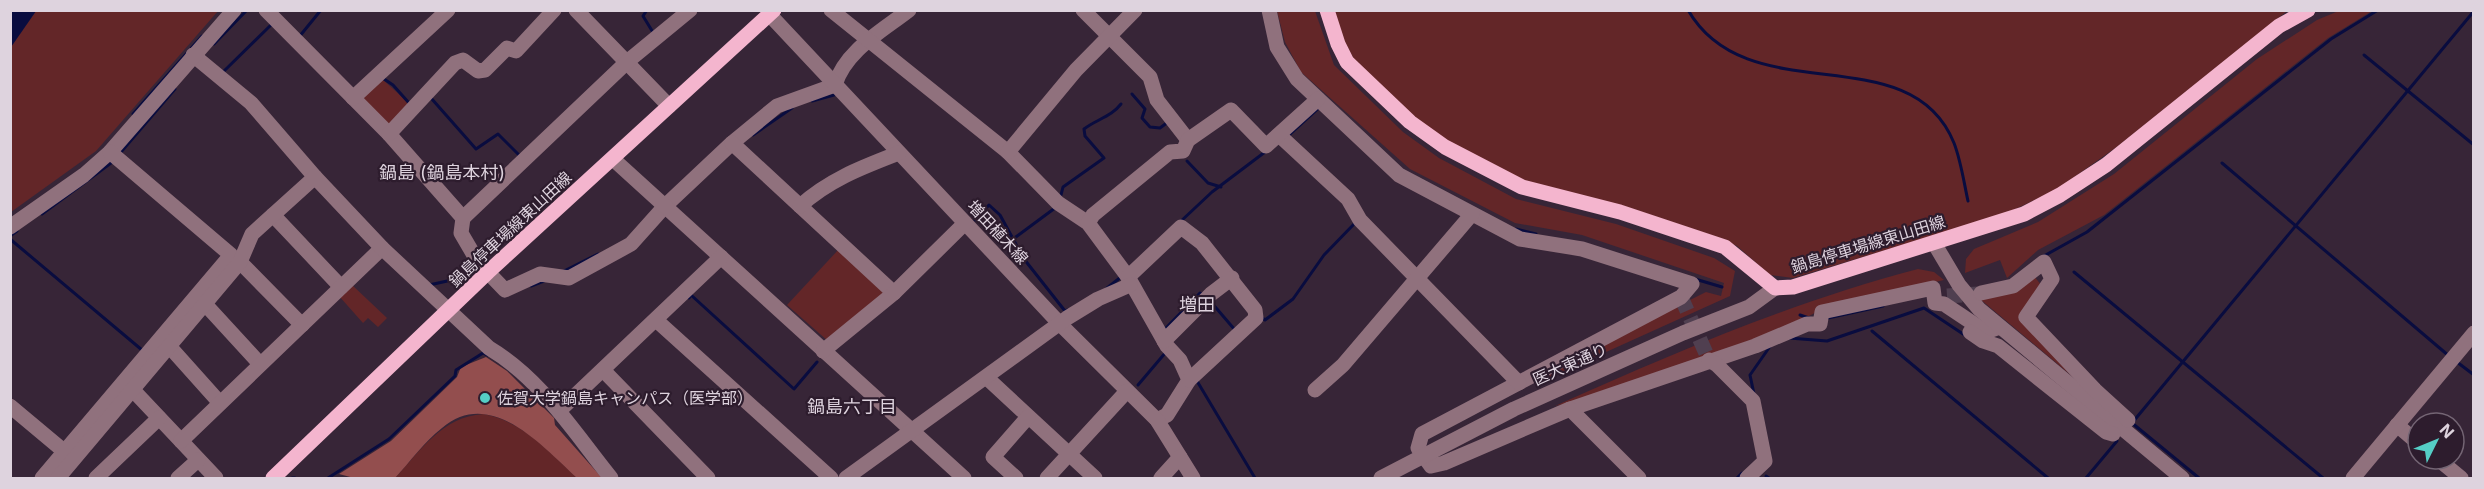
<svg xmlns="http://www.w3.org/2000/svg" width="2484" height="489" viewBox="0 0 2484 489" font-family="Inter,'Noto Sans JP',sans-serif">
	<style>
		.green { fill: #632628 }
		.forest { fill: #934e4e }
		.water { fill: #090c3f }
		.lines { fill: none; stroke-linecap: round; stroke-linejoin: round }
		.stream { stroke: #090c3f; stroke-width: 3 }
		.minor-tunnel { stroke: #503f50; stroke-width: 15; stroke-dasharray: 15 8; stroke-linecap: butt }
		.minor { stroke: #90717d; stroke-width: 15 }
		.major { stroke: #f4b5ce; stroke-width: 15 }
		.poi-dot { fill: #55cec6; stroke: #2d1c2d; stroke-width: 2 }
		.labels { text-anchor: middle; stroke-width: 4.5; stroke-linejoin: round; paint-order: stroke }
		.street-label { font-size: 16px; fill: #ded3de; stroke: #2d1c2d }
		.poi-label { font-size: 16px; fill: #ded3de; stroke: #2d1c2d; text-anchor: start }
		.neighbourhood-label { font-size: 18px; fill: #ded3de; stroke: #2d1c2d }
	</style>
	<rect width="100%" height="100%" fill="#372537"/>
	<!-- green -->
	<g class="green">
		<polygon points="2341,10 2372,11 2328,38 2104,215 2038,250 2007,278 2000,260 1965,273 1966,259 1974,249 2038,222 2114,174 2257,59 2317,20"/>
		<polygon points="36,11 218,11 96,151 11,212 11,47"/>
		<polygon points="1277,11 1315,11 1334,65 1403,132 1439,158 1516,199 1616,224 1714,258 1735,271 1730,296 1542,381 1572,359 1706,292 1721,296 1724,283 1582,235 1515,223 1410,169 1301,72 1285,42"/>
		<polygon points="1333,11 2287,11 2118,146 2056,190 2005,214 1793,278 1770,275 1737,246 1716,237 1526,182 1452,144 1418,121 1357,65 1343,39"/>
		<polygon points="382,79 411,105 388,130 358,99"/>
		<polygon points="839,249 887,293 828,341 787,305"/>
		<path d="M1918 269 1934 272 1944 280 1828 306 1788 327 1595 397 1555 406C1674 353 1792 302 1918 269Z"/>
		<polygon points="2034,276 2042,286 2023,320 2079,382 1980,299"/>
		<polygon points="351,284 387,318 378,327 368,318 363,323 339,296"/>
		<path d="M483 414C523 421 549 452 577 478H395C421 450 442 417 483 414Z"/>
	</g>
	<!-- forest -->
	<path class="forest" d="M486 357 507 371 554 418 555 425 602 478H577C543 447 491 386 442 428 424 442 410 462 395 478H354L339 474 391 441 457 377 461 367Z"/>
	<!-- water -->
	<polygon class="water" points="11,10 36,11 11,47 10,11"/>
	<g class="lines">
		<!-- stream -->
		<g class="stream">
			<polyline points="647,10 643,16 654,34"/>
			<path d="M1688 10C1748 114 1910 34 1954 143 1961 161 1964 183 1968 201"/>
			<polyline points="299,37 321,10"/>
			<polyline points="214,44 247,10"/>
			<polyline points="2364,55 2474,145"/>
			<polyline points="223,72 272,24"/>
			<polyline points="381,77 393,85 409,103"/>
			<polyline points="1132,94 1145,109 1142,118 1150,127 1160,128 1168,122"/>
			<polyline points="431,98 476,149 498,134 520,156"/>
			<polyline points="812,101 834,95"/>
			<polyline points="133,114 202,36"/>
			<polyline points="753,135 792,108"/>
			<polyline points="1288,136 1321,106"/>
			<polyline points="121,152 175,89"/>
			<polyline points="1187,161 1208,183 1221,187"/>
			<polyline points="2222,163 2449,356"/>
			<path d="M1061 195 1063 187 1104 158 1085 136 1084 129C1097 119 1111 117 1121 104"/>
			<polyline points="42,214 111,163"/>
			<polyline points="975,220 989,205 1000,215 1024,259 1065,311 1067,310"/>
			<polyline points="1180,222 1212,192 1265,152"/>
			<polyline points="1516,229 1536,234"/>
			<polyline points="10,236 17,231"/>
			<polyline points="10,239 142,350"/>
			<polyline points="1013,239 1055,208"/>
			<polyline points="2042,257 2087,232 2331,39 2378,10"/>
			<polyline points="564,271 598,254"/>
			<polyline points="2074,272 2323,478"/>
			<polyline points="1695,279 1722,287"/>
			<polyline points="429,285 452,280 474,267"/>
			<polyline points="531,286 544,281"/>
			<polyline points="1107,288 1121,277"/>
			<polyline points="689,298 691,295 794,389 817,362"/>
			<polyline points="1211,302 1235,330"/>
			<polyline points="1800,315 1809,318"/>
			<polyline points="1261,317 1265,320 1293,299 1324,255 1355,223"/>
			<polyline points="1828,318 1883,306"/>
			<polyline points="1164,330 1200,293 1203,295"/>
			<polyline points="1872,331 2048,478"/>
			<polyline points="1789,338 1827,341 1924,308 1966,336"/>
			<polyline points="2457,362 2474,375"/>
			<polyline points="1197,381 1255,478"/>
			<polyline points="1138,385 1166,352"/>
			<polyline points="1754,394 1750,375 1771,345"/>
			<polyline points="1766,476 1769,478"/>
			<polyline points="292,478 295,478"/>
			<polyline points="328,478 389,439 455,376 456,370 483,353 487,355"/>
			<polyline points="1737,478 1742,473"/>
			<polyline points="2086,478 2117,441"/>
			<polyline points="2199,478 2132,423 2474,11"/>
		</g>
		<!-- minor-tunnel -->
		<g class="minor-tunnel">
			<polyline points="1947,296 1978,294"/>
			<polyline points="1681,297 1709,360"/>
		</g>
		<!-- minor -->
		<g class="minor">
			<path d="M266 10 389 134 463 218 461 233 478 262 505 290 540 274 569 278 631 244 665 206 732 143 777 106 835 85C845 51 882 31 909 10"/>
			<polyline points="576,10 669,106"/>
			<polyline points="831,10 1008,152 1058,203 1088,223 1128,277 1167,346 1180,360 1189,380 1167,415 1157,420"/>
			<polyline points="1083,10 1150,77 1157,100 1188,140"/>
			<polyline points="1269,10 1277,47 1297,79 1399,175 1520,239 1582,249 1692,284 1681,297 1422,434 1418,448 1431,466 1444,463 1570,409 1755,346 1807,324 1820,324 1822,312 1933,288 1935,303 1944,304 1986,332 2000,327"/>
			<polyline points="769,14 1060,324 1157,420 1193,478"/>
			<polyline points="193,55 251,103 315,177"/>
			<polyline points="353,98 448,10"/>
			<polyline points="389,134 455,63 463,60 478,71 485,70 507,48 516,51 554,10"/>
			<polyline points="1279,135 1348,199 1360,220 1519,383"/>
			<polyline points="732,143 894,293"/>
			<polyline points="1008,152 1076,70 1135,10"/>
			<polyline points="613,159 964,478"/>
			<path d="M800 206C830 179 863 167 899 153"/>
			<polyline points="273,215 341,287"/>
			<polyline points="463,218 628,61 690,10"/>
			<polyline points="1088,223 1093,215 1170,152 1183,151 1188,140 1231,110 1266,146 1318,99"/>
			<polyline points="10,227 84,175 110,152 234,10"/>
			<polyline points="1934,243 1959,285 1979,309 2182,478"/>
			<polyline points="240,262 302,325"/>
			<polyline points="1128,277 1181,227 1202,243 1255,310 1256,318 1189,380"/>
			<polyline points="1981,293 2013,286 2044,262 2052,279 2026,317 2095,390 2128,420"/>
			<polyline points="205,304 260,364"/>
			<polyline points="656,320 831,478"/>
			<polyline points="1970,332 1983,341 1998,346 2106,432 2113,434"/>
			<polyline points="1164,341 1211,294 1232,278"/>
			<polyline points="169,346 220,403"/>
			<polyline points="823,351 894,293 965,223"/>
			<polyline points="1709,360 1717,365 1753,401 1765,461 1747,478"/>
			<polyline points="603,370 708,478"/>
			<polyline points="987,378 1095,478"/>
			<polyline points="132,389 216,478"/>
			<polyline points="1315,390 1343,365 1472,214"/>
			<polyline points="10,406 65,452"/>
			<polyline points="1570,409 1639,478"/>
			<polyline points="560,410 721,257"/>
			<polyline points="2397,425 2418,443"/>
			<polyline points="181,441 382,248"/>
			<polyline points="2438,459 2461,478"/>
			<polyline points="42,478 231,255 110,152"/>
			<path d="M58 478 240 262 252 234 315 177 382 248 489 348C541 379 573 431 611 478"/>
			<polyline points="96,478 159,418"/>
			<polyline points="178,478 198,460"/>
			<polyline points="846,478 1067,318 1098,299 1130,285"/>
			<polyline points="1016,478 993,457 1028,417"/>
			<polyline points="1047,478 1127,391"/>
			<polyline points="1161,478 1180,457"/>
			<polyline points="1381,478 1514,409 1683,333 1749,307 1775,288"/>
			<polyline points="2353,478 2474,333"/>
		</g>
		<!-- major -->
		<g class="major">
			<polyline points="1327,10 1338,44 1347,62 1410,122 1445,147 1522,187 1620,212 1725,247 1775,288 1793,287 2024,214 2060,195 2106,165 2279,26 2308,10"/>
			<polyline points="273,478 488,272 774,10"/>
		</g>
	</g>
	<!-- markers -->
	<circle class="poi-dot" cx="485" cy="398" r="6"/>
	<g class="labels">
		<!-- street labels -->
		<g class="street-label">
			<text transform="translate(510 229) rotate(-43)" y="6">鍋島停車場線東山田線</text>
			<text transform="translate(998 232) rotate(47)" y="6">増田植木線</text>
			<text transform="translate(1868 244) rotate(-17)" y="6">鍋島停車場線東山田線</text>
			<text transform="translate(1570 364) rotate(-24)" y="6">医大東通り</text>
		</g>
		<!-- poi labels -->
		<g class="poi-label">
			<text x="497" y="404">佐賀大学鍋島キャンパス（医学部）</text>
		</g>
		<!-- neighbourhood labels -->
		<g class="neighbourhood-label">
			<text x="442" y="179">鍋島 (鍋島本村)</text>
			<text x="1197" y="311">増田</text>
			<text x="852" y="413">鍋島六丁目</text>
		</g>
	</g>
	<!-- border -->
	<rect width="2484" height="489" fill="none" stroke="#ded3de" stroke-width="24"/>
	<!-- north arrow -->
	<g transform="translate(2436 441) rotate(47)"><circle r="28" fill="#2d1c2d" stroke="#746574" stroke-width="1.5"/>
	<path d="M0-4.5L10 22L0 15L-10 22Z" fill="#55cec6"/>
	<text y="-9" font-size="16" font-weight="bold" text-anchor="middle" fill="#ded3de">N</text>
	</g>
</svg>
